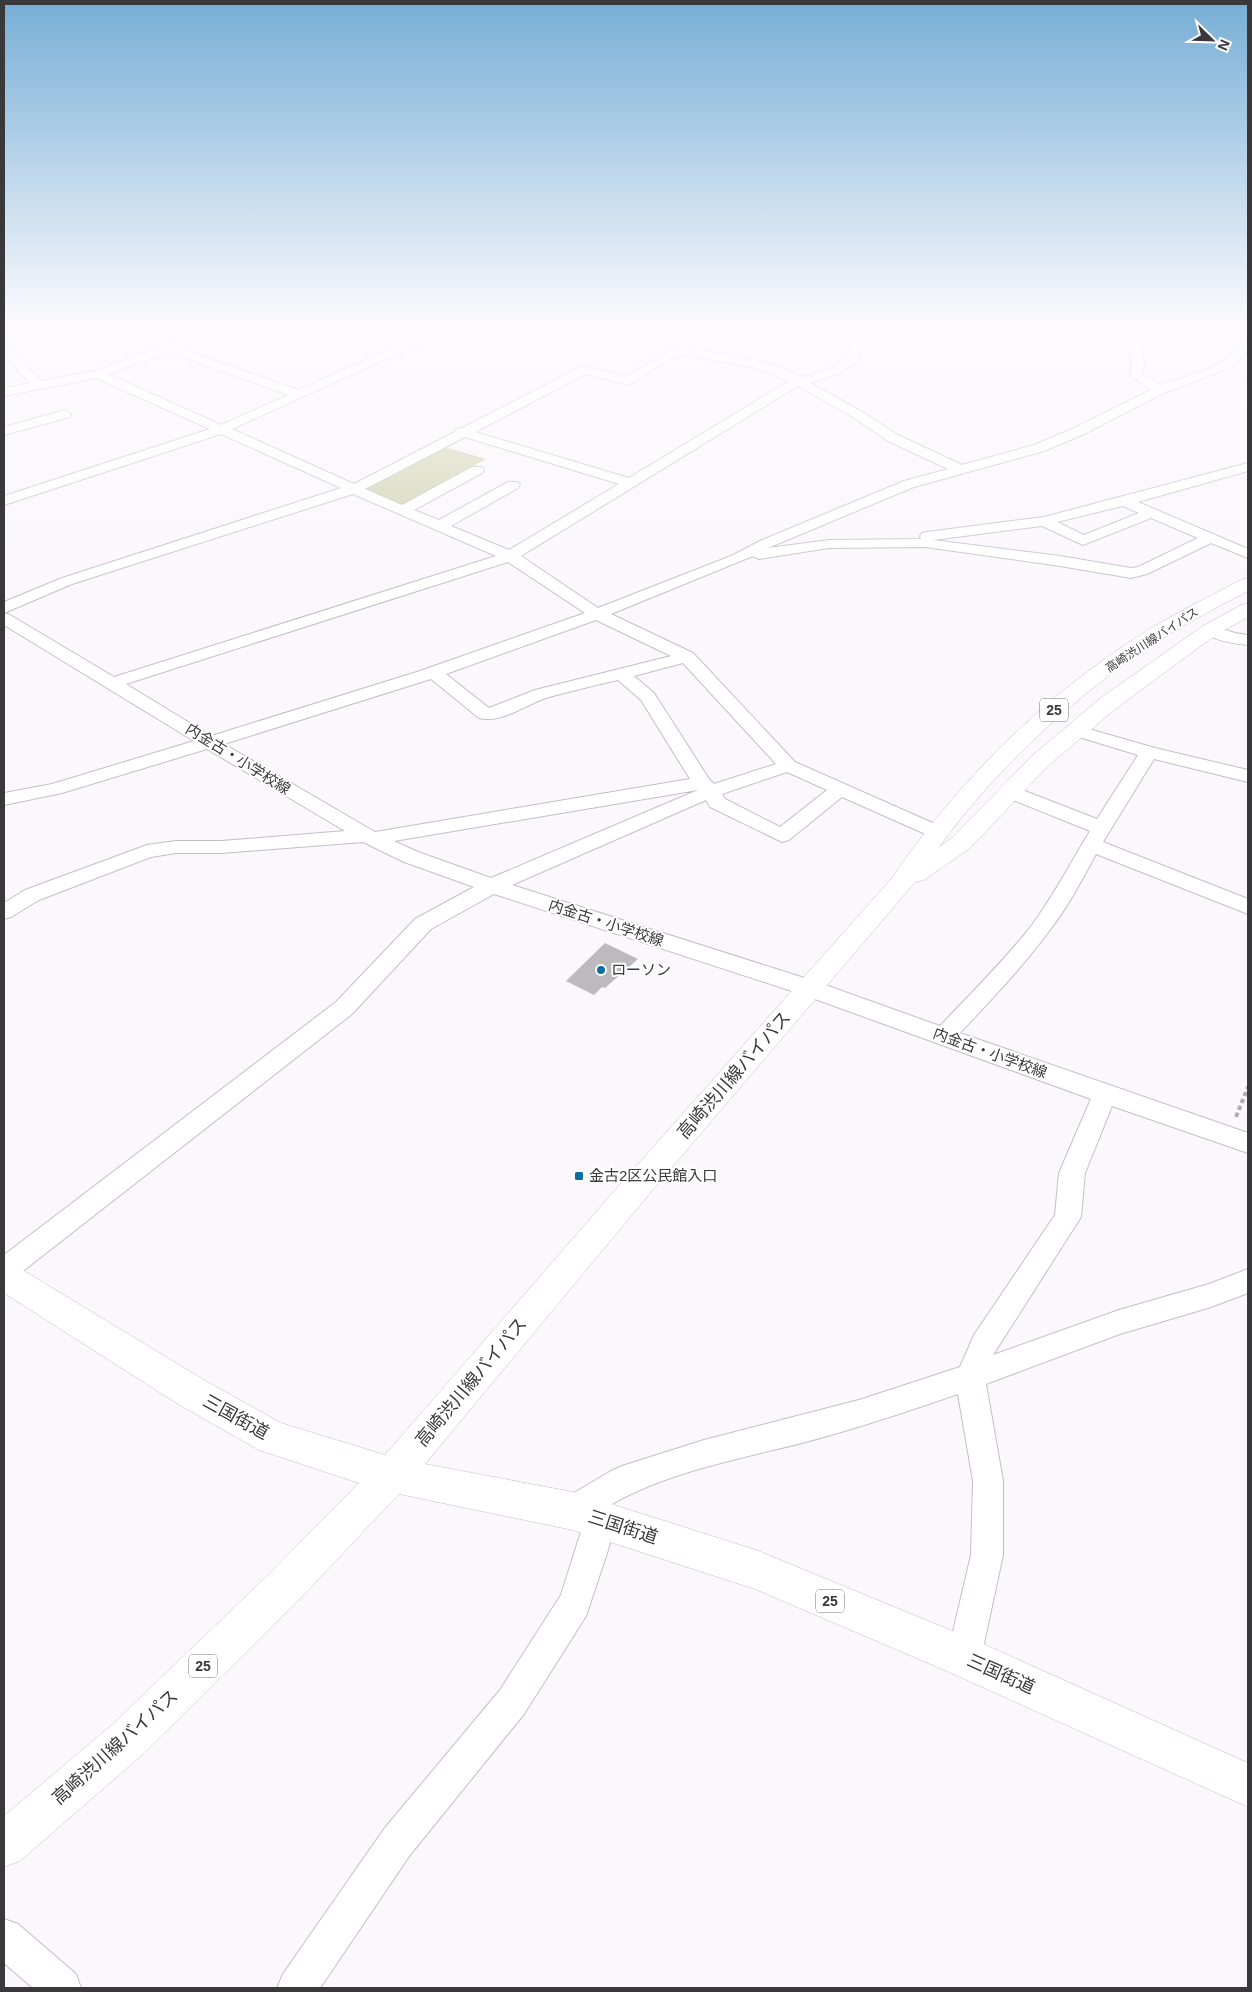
<svg xmlns="http://www.w3.org/2000/svg" width="1252" height="1992" viewBox="0 0 1252 1992" font-family="Arial,'Noto Sans JP',sans-serif">
	<style>
		.green { fill: #ced1aa }
		.building { fill: #bdb9be }
		.lines { fill: none; stroke-linecap: round; stroke-linejoin: round }
		.minor-casing { stroke: #c3c0c5; stroke-width: 2 }
		.major-casing { stroke: #c3c0c5; stroke-width: 1 }
		.path { stroke: #b0adb2; stroke-width: 4; stroke-dasharray: 4.5 3; stroke-linecap: butt }
		.minor { fill: #fff; fill-rule: evenodd }
		.major { fill: #fff; fill-rule: evenodd }
		.poi-dot { fill: #0b6f9c; stroke: #fff; stroke-width: 2 }
		.labels { text-anchor: middle; stroke-width: 4; stroke-linejoin: round; paint-order: stroke }
		.far-street-label { font-size: 12px; fill: #39383a; stroke: #fff }
		.shield { fill: #fff; stroke: #747475; stroke-width: 1 }
		.shield-label { font-size: 14px; font-weight: bold; fill: #39383a }
		.street-label { font-size: 15px; fill: #39383a; stroke: #fff }
		.poi-label { font-size: 15px; fill: #39383a; stroke: #fff; text-anchor: start }
		.near-street-label { font-size: 18px; fill: #39383a; stroke: #fff }
	</style>
	<rect width="100%" height="100%" fill="#fbf7fd"/>
	<!-- green -->
	<polygon class="green" points="445,447 486,459 401,506 365,491 365,488"/>
	<!-- building -->
	<polygon class="building" points="605,943 638,959 605,988 602,987 594,995 566,981"/>
	<g class="lines">
		<defs>
			<g id="minor">
				<path d="M145 325H158L185 338 219 325H233L232 327 179 348 298 390 402 344 346 327 345 325H361L412 339 438 325H451L450 327 417 345 232 429 354 484 455 432 456 429 462 428 581 367 585 366 626 377 664 354 684 347 758 361 790 371 800 377 812 375 829 369 847 357 854 339 867 325H878L865 340 857 361 838 374 810 383 859 410 898 435 962 465 1034 445 1072 429 1151 390 1130 375 1132 362 1123 325H1134L1144 362 1142 374 1161 385C1182 377 1209 372 1228 358 1235 353 1239 343 1248 341V351L1237 363 1227 369 1164 393 1082 435 1044 451 914 487 768 548 829 540 921 539 920 536 922 533 927 532 1044 517 1248 463V471L1138 502 1248 549V558L1211 543 1147 574 1131 578 1060 566 925 547 829 548 759 559 753 556 611 614 693 653 795 762 944 828 947 832 944 836 937 838 930 836 842 797 789 840 782 842 710 807 706 800 512 885 817 982 940 1026C971 993 1004 961 1032 925 1054 895 1071 862 1090 831L1003 796 1000 792 1003 788 1010 786 1017 788 1097 819 1138 755 1069 734 1066 730 1069 726 1075 725 1155 748 1248 770V782L1154 759 1103 842 1248 899V914L1096 854C1081 882 1066 910 1046 935 1020 970 990 1001 960 1033L1248 1133V1153L1112 1106 1085 1173 1081 1217 993 1355 1119 1310 1209 1284 1248 1269V1293L1211 1307 1120 1334 986 1384 1003 1481V1555L981 1657 976 1669 964 1674 952 1669 947 1657 971 1555 973 1481 958 1394C906 1412 855 1429 802 1443 738 1459 663 1473 607 1507L611 1509 616 1520 608 1550 586 1616 524 1714 410 1855 320 1988H277L283 1974 384 1829 500 1690 561 1595 584 1522 573 1526 562 1522 557 1511 562 1500 611 1471 622 1466 704 1440 859 1400 960 1367 974 1335 1055 1215 1059 1173 1091 1099 801 994 494 894 431 929 352 1014 14 1278 4 1281V1255L336 1002 415 919 474 887 404 862 363 842 222 853H176L151 857 39 900 11 917 4 919V903L25 890 147 845 176 841H222L345 831 207 749 62 793 4 805V793L52 784 194 741 4 625V613L10 615 114 677 496 556 353 494 72 584 4 613V602L62 578 341 488 221 434 4 505V496L210 429 96 378 4 396V388L30 383 4 356V347L8 348 41 381 95 371 175 342 146 327ZM169 352 288 395 221 425 108 374ZM685 355 752 367 789 381 629 478 475 432 586 374 628 385 672 358ZM798 386 851 416 888 441 948 469 904 481 762 540 731 556 598 608 521 556ZM465 437 619 484 509 550 451 526 518 488 520 485 518 482H508L439 520 414 510 482 473 484 470 482 467H472L402 505 365 489ZM1123 506 1139 513 1084 535 1057 522ZM1151 518 1198 538 1138 567 1131 568 1060 556 933 540 1042 526 1083 545ZM508 562 585 613 420 671 211 736 126 684ZM596 620 671 656 535 690 489 708 446 674ZM683 663 776 764 714 784 709 779 654 693 634 676ZM431 679 479 718C502 724 528 703 549 697 572 691 595 685 618 680L641 700 690 779 375 832 224 744ZM787 772 827 790 780 827 725 799 722 794ZM698 790 491 878 418 852 394 841Z"/>
				<polygon points="65,410 71,414 70,417 4,435 4,427"/>
				<path d="M1210 625 1235 633 1248 635V645C1236 644 1209 640 1202 630L1204 627Z"/>
				<polygon points="4,1919 18,1924 76,1974 81,1988 33,1988 4,1963"/>
			</g>
			<path id="major" d="M1248 578V591C1211 610 1174 630 1140 653 1066 704 991 775 939 847L952 838 1033 755 1102 697 1203 626 1241 605 1248 603V617L1217 634 1118 707 1049 765 970 848 924 880 915 882 645 1199 425 1464 573 1492 756 1550 979 1642 1248 1763V1807L949 1672 755 1589 573 1530 399 1494 295 1604 143 1754 20 1861 4 1867V1816L113 1724 267 1576 359 1483 259 1450 178 1404 4 1293V1262L16 1266 204 1380 281 1423 385 1455 623 1181 892 878C953 788 1034 706 1125 645 1162 620 1202 600 1241 580Z"/>
		</defs>
		<!-- minor casing -->
		<use href="#minor" class="minor-casing"/>
		<!-- major casing -->
		<use href="#major" class="major-casing"/>
		<!-- path -->
		<polyline class="path" points="1236,1117 1248,1087"/>
		<!-- minor -->
		<use href="#minor" class="minor"/>
		<!-- major -->
		<use href="#major" class="major"/>
	</g>
	<!-- sky -->
	<linearGradient id="sky" x2="0" y2="1"><stop stop-color="#77aed6"/><stop offset="0.54" stop-color="#fdfbfe"/><stop offset="1" stop-color="#fdfbfe" stop-opacity="0"/></linearGradient>
	<rect width="1252" height="604" fill="url(#sky)"/>
	<!-- markers -->
	<g class="poi-dot">
		<circle cx="601" cy="970" r="5"/>
		<rect x="574" y="1171" width="10" height="10" rx="2.5"/>
	</g>
	<g class="labels">
		<!-- far-street labels -->
		<g class="far-street-label">
			<text transform="translate(1152 640) rotate(-33)" y="4">高崎渋川線バイパス</text>
		</g>
		<!-- shield labels -->
		<g class="shield">
			<rect x="1040" y="698.5" width="28" height="23" rx="4"/>
			<rect x="816" y="1589.5" width="28" height="23" rx="4"/>
			<rect x="189" y="1654.5" width="28" height="23" rx="4"/>
		</g>
		<g class="shield-label">
			<text x="1054" y="715">25</text>
			<text x="830" y="1606">25</text>
			<text x="203" y="1671">25</text>
		</g>
		<!-- street labels -->
		<g class="street-label">
			<text transform="translate(238 759) rotate(32)" y="5">内金古・小学校線</text>
			<text transform="translate(606 923) rotate(18)" y="5">内金古・小学校線</text>
			<text transform="translate(990 1053) rotate(20)" y="5">内金古・小学校線</text>
		</g>
		<!-- poi labels -->
		<g class="poi-label">
			<text x="611" y="975">ローソン</text>
			<text x="589" y="1181">金古2区公民館入口</text>
		</g>
		<!-- near-street labels -->
		<g class="near-street-label">
			<text transform="translate(734 1075) rotate(-49)" y="6">高崎渋川線バイパス</text>
			<text transform="translate(471 1382) rotate(-50)" y="6">高崎渋川線バイパス</text>
			<text transform="translate(236 1417) rotate(29)" y="6">三国街道</text>
			<text transform="translate(623 1527) rotate(18)" y="6">三国街道</text>
			<text transform="translate(1001 1674) rotate(24)" y="6">三国街道</text>
			<text transform="translate(115 1747) rotate(-42)" y="6">高崎渋川線バイパス</text>
		</g>
	</g>
	<!-- border -->
	<rect width="1252" height="1992" fill="none" stroke="#39383a" stroke-width="10"/>
	<!-- north arrow -->
	<g transform="translate(1212 40) rotate(113)" stroke="#ffffff" stroke-width="4" paint-order="stroke">
	<path d="M0-4L9 19L0 12L-9 19Z" fill="#39383a"/>
	<text y="-8" font-size="14" font-weight="bold" text-anchor="middle" fill="#39383a">N</text>
	</g>
</svg>
